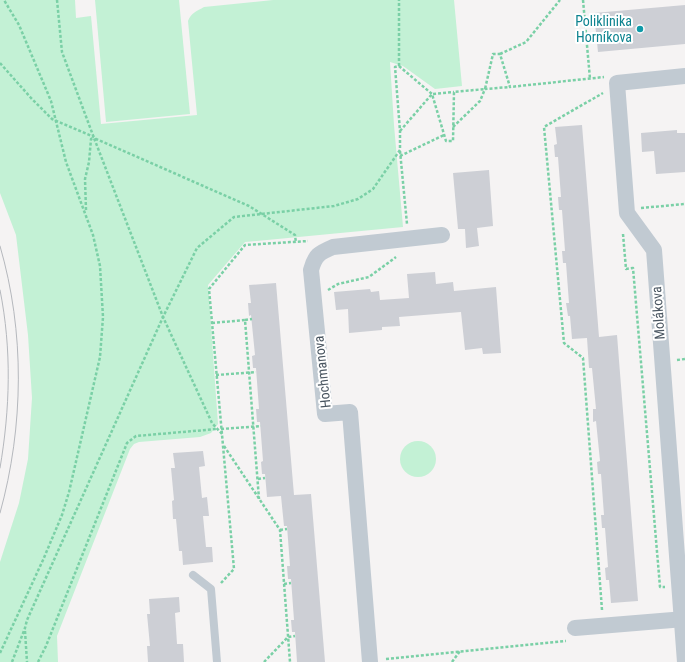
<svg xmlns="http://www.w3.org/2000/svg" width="685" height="662" viewBox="0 0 685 662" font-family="'Roboto Condensed',sans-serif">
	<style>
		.green { fill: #c3f1d5 }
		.building { fill: #cdcfd5 }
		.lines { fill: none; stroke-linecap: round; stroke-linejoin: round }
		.path { stroke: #7ad0a6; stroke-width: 2.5; stroke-dasharray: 3 2; stroke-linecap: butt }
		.service { stroke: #c1cad2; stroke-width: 8 }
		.minor { stroke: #c1cad2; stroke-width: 16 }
		.tram { stroke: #b5b8bd; stroke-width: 1 }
		.culture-dot { fill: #0f9aa8; stroke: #fff; stroke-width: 1.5 }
		.labels { text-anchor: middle; stroke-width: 4; stroke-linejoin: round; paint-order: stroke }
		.culture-label { font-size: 14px; fill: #0d838f; stroke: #fff; text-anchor: end }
		.street-label { font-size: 14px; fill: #4a5661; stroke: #fff }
	</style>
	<rect width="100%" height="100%" fill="#f5f3f3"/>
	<!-- green -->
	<g class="green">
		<path d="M0 0H75L76 18 91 16 101 124 197 115 188 21C191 13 197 11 204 7L273 0H454L462 86 435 89 403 66 390 62 394 125 403 227 245 242 208 285 218 424 211 433 200 437 139 442 134 444 130 449 57 636 58 662H0V562L19 503 28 459 32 398 28 335 16 235 0 193Z"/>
		<polygon points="95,0 179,0 190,114 106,122"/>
		<circle cx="418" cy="459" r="18"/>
	</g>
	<!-- building -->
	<g class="building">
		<polygon points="685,5 685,44 598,52 594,13"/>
		<polygon points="582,125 599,337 617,335 638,601 611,603 609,580 606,580 605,568 608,567 605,528 602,528 601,515 604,515 601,474 598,474 597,462 600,461 596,421 593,422 593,409 596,409 592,368 589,368 587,338 572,339 570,316 568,316 566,303 569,303 566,263 563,263 562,251 565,251 562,210 559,210 558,197 561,197 558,157 555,157 554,145 557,144 555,127"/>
		<polygon points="677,130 677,133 685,133 685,172 656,174 654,151 642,152 641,133"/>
		<polygon points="489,170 493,226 477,228 479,246 466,248 465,229 458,229 453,173"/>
		<polygon points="435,272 436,284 453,282 454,291 496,287 501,353 483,354 482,348 465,350 461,312 399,317 400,326 382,327 382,330 349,333 348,309 336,310 334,292 370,289 371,292 379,291 380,300 409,298 407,274"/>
		<polygon points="276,283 294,495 311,494 325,662 297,662 295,632 292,632 291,620 294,620 291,579 288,579 287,566 290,566 287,526 284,526 281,496 267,497 265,474 262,474 261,462 263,461 260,422 257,422 256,409 259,409 256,368 253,368 252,356 255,355 251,315 249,316 248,303 251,303 249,285"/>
		<polygon points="203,451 205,466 199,467 202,498 207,497 209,516 203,516 206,547 212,547 213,562 183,565 182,551 179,551 176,519 173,519 172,501 174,500 171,468 175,468 173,453"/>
		<polygon points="179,597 180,612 175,613 177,644 183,644 184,662 148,662 147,646 150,646 147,614 150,614 149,599"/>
	</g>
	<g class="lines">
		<!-- path -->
		<g class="path">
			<polyline points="57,0 62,52 94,138"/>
			<polyline points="583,0 590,79"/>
			<polyline points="500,54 526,42 560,0"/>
			<polyline points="0,63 31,98 52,119 94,137"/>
			<polyline points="399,66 432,94 446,141 453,141 454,92 485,89 493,54 500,54 510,87 604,77"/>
			<polyline points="399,66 399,0"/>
			<polyline points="453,127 480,101 485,89 510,87"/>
			<polyline points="400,131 432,94 454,92"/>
			<polyline points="400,151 407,224"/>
			<polyline points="400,156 444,135"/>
			<polyline points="641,208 685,204"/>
			<polyline points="86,210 85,179 89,162 91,139 94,138"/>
			<polyline points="623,234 626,269 633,268 660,587 665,587"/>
			<polyline points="328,290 338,284 369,277 396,257"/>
			<polyline points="245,320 252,319"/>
			<polyline points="212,323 245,320 259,499"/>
			<polyline points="677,360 685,359"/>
			<polyline points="216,375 256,372"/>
			<polyline points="221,429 261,426"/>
			<polyline points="222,434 212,423 163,317 94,138 249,206 295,235 296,243"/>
			<polyline points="224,446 280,530 290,662"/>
			<polyline points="258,479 265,478"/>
			<polyline points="280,530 287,529"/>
			<polyline points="221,583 234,569 209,289 245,245 308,241"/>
			<polyline points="284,584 291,583"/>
			<polyline points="602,610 583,358 564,343 544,127 603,93"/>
			<polyline points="25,631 27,662"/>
			<polyline points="0,653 43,560 62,515 69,492 100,357 103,317 100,266 93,235 66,162 51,101 19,25 4,0"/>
			<polyline points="386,659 566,641"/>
			<polyline points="12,662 25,628 27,620 163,317 197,248 234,217 334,206 358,199 373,189 400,150 400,131 395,67 399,66"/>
			<polyline points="38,662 46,646 127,443 136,436 217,429"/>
			<polyline points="264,662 288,637 295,636"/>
			<polyline points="452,662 460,651"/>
		</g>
		<!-- service -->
		<polyline class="service" points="193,575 211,589 217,662"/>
		<!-- minor -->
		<g class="minor">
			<polyline points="575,628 685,619"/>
			<path d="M370 662 350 412 325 414 311 270C315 255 319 253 333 247L442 235"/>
			<polyline points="685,662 654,250 627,213 617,83 685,76"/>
		</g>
		<!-- tram -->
		<g class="tram">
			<path d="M0 246C25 332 24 426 0 513"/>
			<path d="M0 290C12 350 10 409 0 468"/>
		</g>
	</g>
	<!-- markers -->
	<circle class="culture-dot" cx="640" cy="29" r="4"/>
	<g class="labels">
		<!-- culture labels -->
		<g class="culture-label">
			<text x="632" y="26">Poliklinika<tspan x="632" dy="16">Horníkova</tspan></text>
		</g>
		<!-- street labels -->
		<g class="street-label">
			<text transform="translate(658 313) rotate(-94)" y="5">Molákova</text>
			<text transform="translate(322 372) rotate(-96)" y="5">Hochmanova</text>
		</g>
	</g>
</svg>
